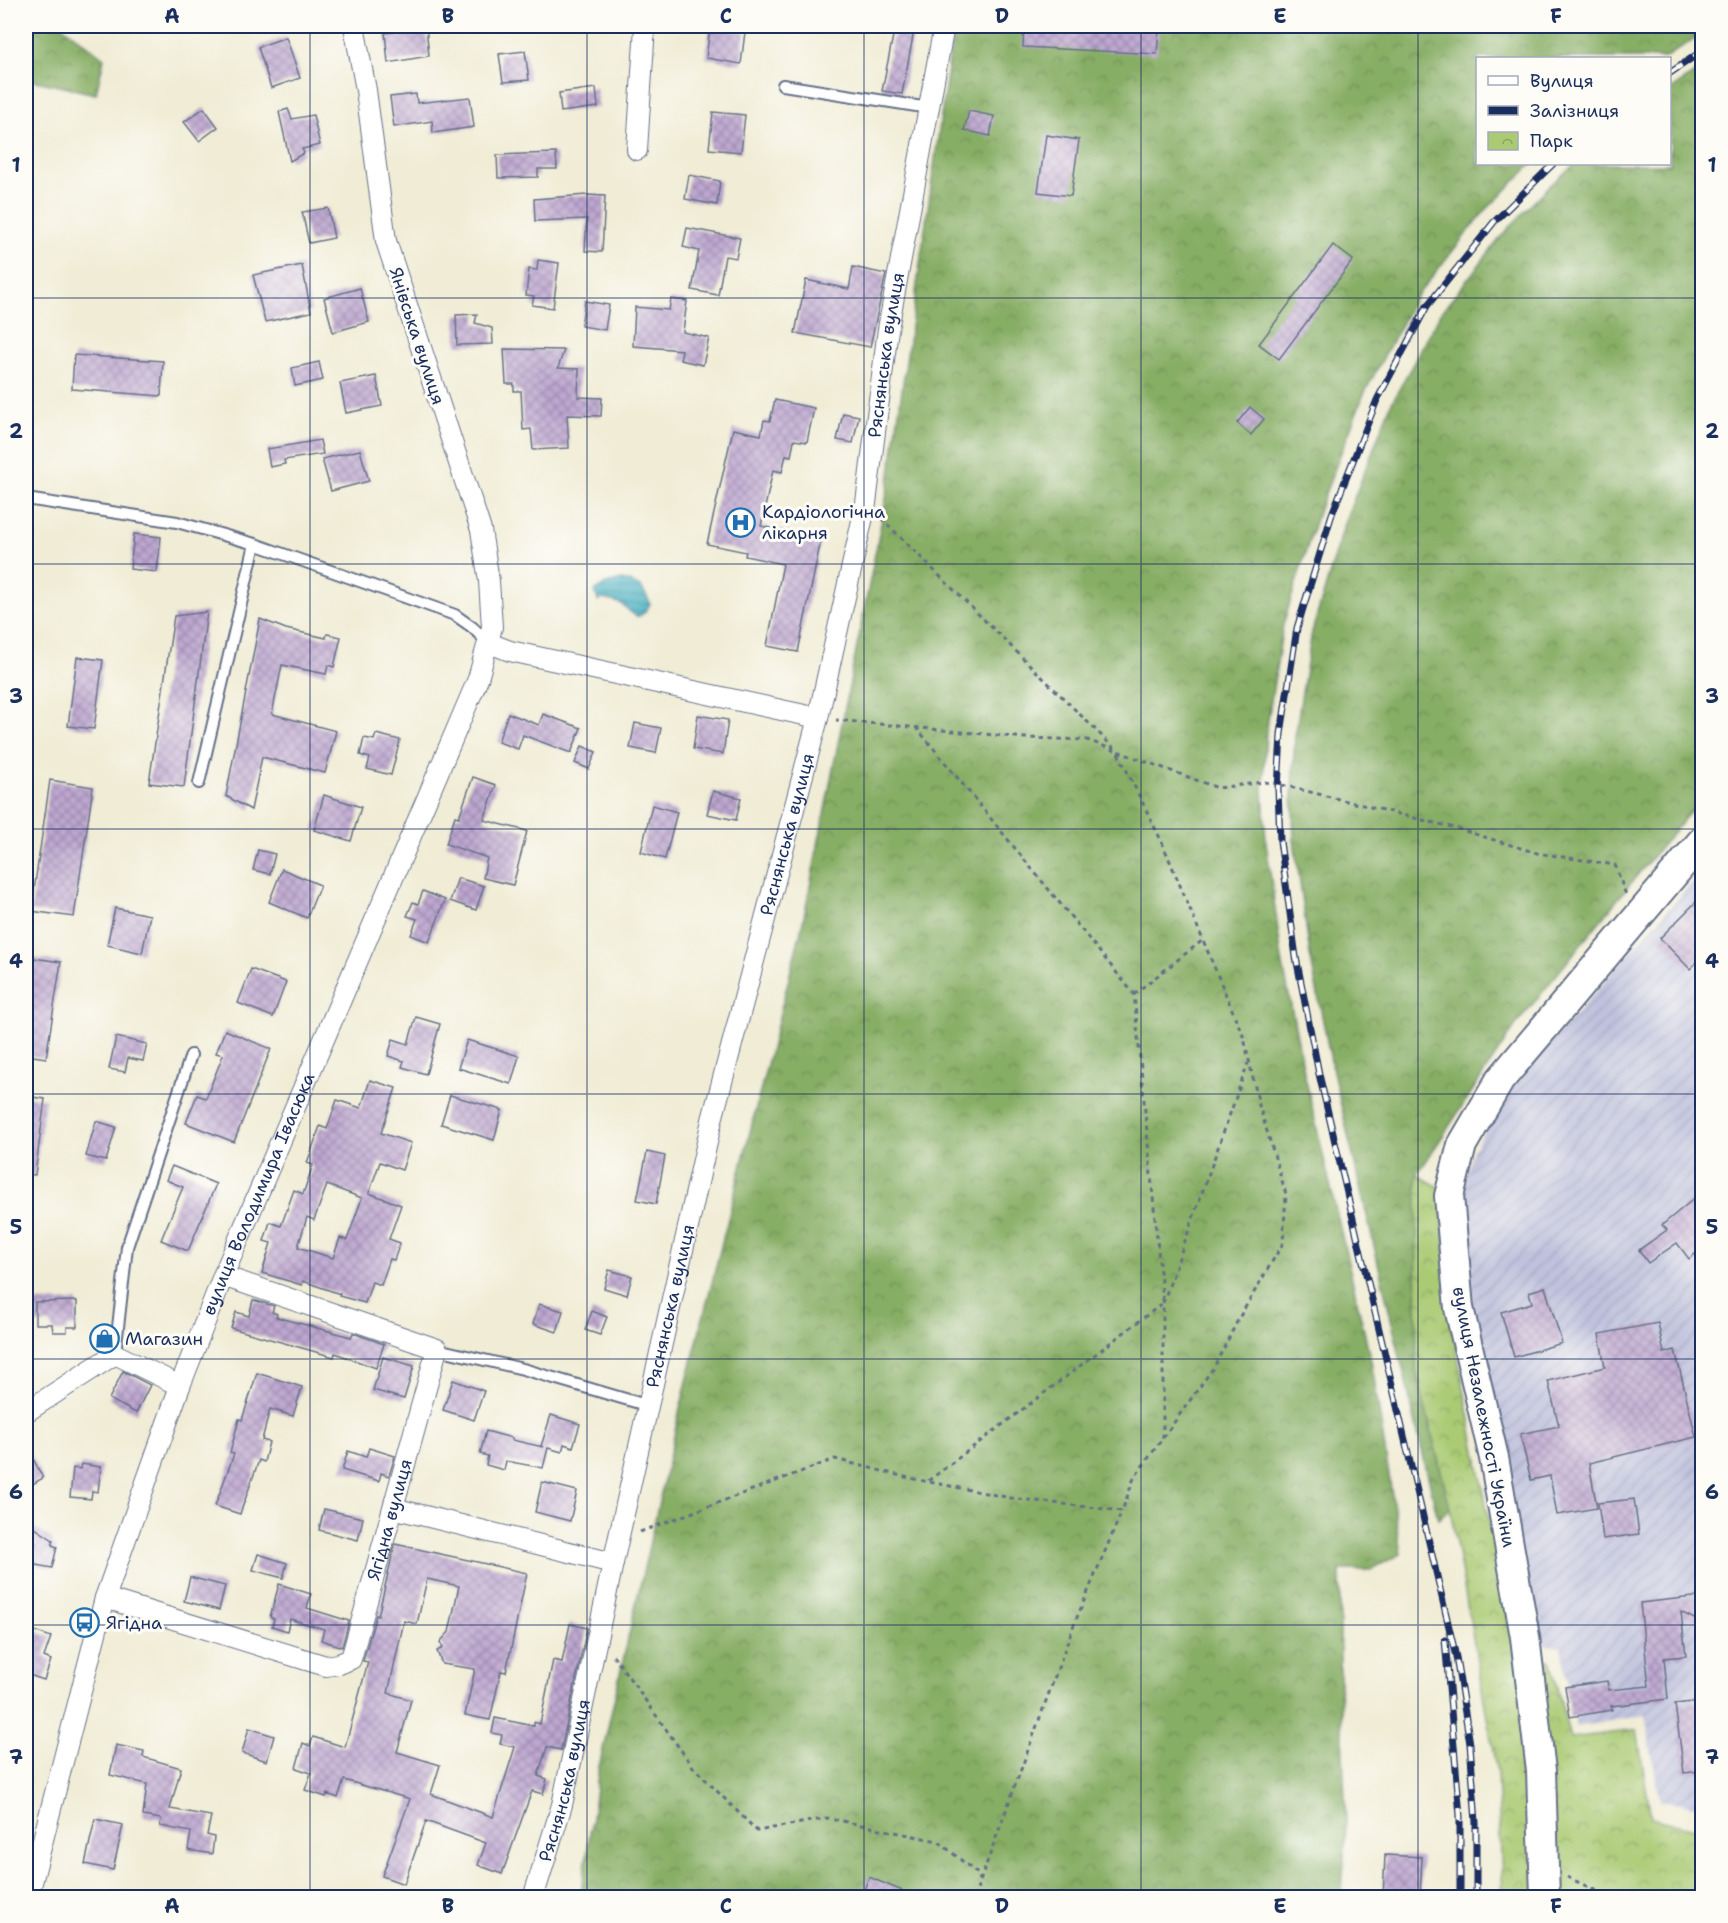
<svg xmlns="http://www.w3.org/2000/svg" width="1728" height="1923" viewBox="0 0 1728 1923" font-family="'Shantell Sans',sans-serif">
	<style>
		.industrial { fill: url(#industrial-furrows) }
		.forest { fill: url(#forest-crowns); stroke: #516e62; stroke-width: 1.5 }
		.park { fill: url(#park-crowns); stroke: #627c68; stroke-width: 1.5 }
		.water { fill: url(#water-rules); stroke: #2e6e8e; stroke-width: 1.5 }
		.building { fill: url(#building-cross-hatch); fill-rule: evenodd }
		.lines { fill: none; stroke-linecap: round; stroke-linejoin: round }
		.lane-casing { stroke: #667188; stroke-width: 14 }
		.street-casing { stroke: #667188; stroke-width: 22 }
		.secondary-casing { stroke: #667188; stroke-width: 32 }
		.path { stroke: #667188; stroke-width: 3; stroke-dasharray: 4.5 4.5; stroke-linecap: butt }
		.lane { stroke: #fff; stroke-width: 10 }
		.street { stroke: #fff; stroke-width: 20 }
		.secondary { stroke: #fff; stroke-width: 28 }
		.rail-casing { stroke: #1b2f5e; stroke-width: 7 }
		.rail { stroke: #fdfcf7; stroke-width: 4.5; stroke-dasharray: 14; stroke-linecap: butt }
		.grid { fill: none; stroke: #1b2f5e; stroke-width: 1.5; stroke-opacity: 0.55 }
		.labels { text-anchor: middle; stroke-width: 6; stroke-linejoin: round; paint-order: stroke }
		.street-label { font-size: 18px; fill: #1b2f5e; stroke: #fdfcf7 }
		.poi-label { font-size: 18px; fill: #1b2f5e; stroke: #fdfcf7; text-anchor: start }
		.neatline { fill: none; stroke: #1b2f5e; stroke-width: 2 }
		.grid-label { font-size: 20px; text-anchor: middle; font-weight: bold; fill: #1b2f5e }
	</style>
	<defs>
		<pattern id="industrial-furrows" width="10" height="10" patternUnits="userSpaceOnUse" patternTransform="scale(1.5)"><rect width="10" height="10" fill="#c0c2dd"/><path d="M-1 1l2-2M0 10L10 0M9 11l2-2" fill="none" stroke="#a4a7c0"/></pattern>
		<pattern id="forest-crowns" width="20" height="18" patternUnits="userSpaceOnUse" patternTransform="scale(1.5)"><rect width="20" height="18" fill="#87ae65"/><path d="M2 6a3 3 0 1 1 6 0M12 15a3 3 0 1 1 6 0" fill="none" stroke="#6e8e56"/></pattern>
		<pattern id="park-crowns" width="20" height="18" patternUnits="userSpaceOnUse" patternTransform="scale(1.5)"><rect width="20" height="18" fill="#aaca73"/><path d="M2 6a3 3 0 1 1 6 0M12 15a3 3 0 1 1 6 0" fill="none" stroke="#8aa462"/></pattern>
		<pattern id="water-rules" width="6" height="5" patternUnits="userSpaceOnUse" patternTransform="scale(1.5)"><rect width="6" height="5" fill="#41aebf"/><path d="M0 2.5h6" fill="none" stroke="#368e9e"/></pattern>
		<pattern id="building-cross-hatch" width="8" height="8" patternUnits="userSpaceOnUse" patternTransform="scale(1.5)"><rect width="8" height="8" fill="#bea7d0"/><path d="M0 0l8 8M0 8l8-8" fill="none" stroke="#9a88ac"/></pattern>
	</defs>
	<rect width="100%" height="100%" fill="#fdfcf7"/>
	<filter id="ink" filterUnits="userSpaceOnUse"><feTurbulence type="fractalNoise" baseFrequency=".0167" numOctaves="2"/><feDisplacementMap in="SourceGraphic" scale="12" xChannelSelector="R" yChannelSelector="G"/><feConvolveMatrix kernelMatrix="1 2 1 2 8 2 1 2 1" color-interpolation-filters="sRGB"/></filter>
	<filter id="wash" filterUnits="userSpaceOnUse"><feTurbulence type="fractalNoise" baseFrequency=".008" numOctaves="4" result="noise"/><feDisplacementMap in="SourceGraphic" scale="24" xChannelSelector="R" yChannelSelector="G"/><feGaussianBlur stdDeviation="1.35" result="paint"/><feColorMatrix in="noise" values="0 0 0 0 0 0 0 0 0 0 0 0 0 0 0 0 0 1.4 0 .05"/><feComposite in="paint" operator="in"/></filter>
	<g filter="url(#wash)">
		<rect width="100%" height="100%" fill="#f0ecd5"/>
		<!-- industrial -->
		<polygon class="industrial" points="1702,871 1702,1807 1660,1801 1645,1715 1576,1727 1561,1647 1536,1643 1468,1303 1457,1204 1473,1151 1508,1091"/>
		<!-- forest -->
		<g class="forest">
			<polygon points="26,26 62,26 104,58 96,94 26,79"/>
			<polygon points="954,26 1702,26 1702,34 1665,58 1478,58 1478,164 1532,164 1484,212 1415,298 1364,394 1319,509 1283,625 1266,733 1263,789 1266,842 1282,960 1305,1077 1372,1365 1401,1554 1370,1570 1340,1570 1340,1686 1346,1821 1342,1897 581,1898 599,1767 680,1409 803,922 888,488"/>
			<polygon points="1702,68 1702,798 1639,873 1515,1026 1417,1175 1416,1369 1450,1508 1438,1519 1333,1071 1310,955 1294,840 1292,789 1295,736 1312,632 1346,519 1390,406 1440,314 1505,232 1548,187 1575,164 1670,164 1670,90"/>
		</g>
		<!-- park -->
		<polygon class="park" points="1417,1175 1441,1188 1449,1310 1516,1661 1550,1660 1570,1738 1637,1730 1651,1818 1702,1831 1702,1897 1503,1897 1497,1773 1450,1508 1416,1369"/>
		<!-- water -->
		<path class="water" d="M622 580C639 584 644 587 650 604 637 627 633 612 621 604 615 601 608 600 601 599L598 601 595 591 606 584Z"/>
		<g id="blocks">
			<!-- building -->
			<g class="building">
				<polygon points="405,26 426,26 429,56 388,63 385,33 406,30"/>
				<polygon points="895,26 914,31 902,94 882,91"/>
				<polygon points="1024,26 1159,26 1157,54 1023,47"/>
				<polygon points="710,27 745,32 741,64 706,58"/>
				<polygon points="286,37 300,78 271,88 258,47"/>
				<polygon points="525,51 529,80 503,82 499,54"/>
				<polygon points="596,88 598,107 561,112 559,93"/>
				<polygon points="416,94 417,103 470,97 474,127 433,133 432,121 394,127 390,97"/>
				<polygon points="204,108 218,127 199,141 184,122"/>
				<polygon points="288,109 292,119 313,115 320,145 302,149 304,153 290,161 279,112"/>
				<polygon points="969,111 994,116 990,136 964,130"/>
				<polygon points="713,112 745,115 741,152 709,149"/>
				<polygon points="1046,135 1079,140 1071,196 1038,192"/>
				<polygon points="556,153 557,169 538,169 538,177 498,178 497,155"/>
				<polygon points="689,175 720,181 717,205 685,199"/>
				<polygon points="587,195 605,196 602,252 585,251 587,219 535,221 534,199"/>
				<polygon points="328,208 334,238 309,243 302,212"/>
				<polygon points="687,228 740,238 736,258 725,256 718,295 692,290 699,251 683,247"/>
				<polygon points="1333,245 1353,260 1279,359 1259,344"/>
				<polygon points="538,260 559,263 553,308 532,305 534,296 526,295 529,269 537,270"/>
				<polygon points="302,265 311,312 265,322 253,275"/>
				<polygon points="853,267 886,274 870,347 795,333 806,280 849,289"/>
				<polygon points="360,288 369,322 333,332 324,298"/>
				<polygon points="671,299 687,301 683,332 709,338 703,365 680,360 682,350 633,346 635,307 669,310"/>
				<polygon points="585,301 609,305 605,330 581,326"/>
				<polygon points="477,314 475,323 492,328 493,344 457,345 456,315"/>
				<polygon points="504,349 564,350 558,368 579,369 578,397 602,398 601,416 567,415 569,448 533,450 531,429 523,430 521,391 514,391 514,384 506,384"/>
				<polygon points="74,355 163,361 161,396 72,389"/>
				<polygon points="319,362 323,380 295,386 292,368"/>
				<polygon points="376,376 382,406 346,413 340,383"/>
				<polygon points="775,400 814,408 807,442 794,440 791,456 786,455 782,472 773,470 761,526 821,540 798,652 767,646 783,564 745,556 746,552 707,544 733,429 761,435 764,420 770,421"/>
				<polygon points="1250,407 1264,419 1251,435 1237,423"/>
				<polygon points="843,413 859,416 853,443 837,440"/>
				<polygon points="320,440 323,454 284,460 285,464 270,467 267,449"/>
				<polygon points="360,450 369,481 331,491 322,459"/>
				<polygon points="134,534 161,537 157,572 130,569"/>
				<polygon points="207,612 184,787 149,783 174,616"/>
				<polygon points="260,619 286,629 326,638 327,634 341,637 334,667 328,665 326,674 282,665 272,714 336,731 325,773 262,757 251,810 226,796"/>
				<polygon points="77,657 103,660 94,729 68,726"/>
				<polygon points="508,713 539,725 543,714 581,728 571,753 523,735 518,749 498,742"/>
				<polygon points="698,715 728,720 723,754 693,749"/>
				<polygon points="635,723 661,728 656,753 630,748"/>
				<polygon points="376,734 400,740 391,775 367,769 370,758 360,755 364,738 374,740"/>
				<polygon points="582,746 596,752 589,769 575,763"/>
				<polygon points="473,777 496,785 484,820 527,831 513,885 483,878 487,858 446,844 455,816 459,817"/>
				<polygon points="50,780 93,787 74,917 31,911"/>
				<polygon points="713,791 741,798 736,820 707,814"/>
				<polygon points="324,795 361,807 351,841 314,830"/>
				<polygon points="652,805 677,812 665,859 641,852"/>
				<polygon points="258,850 275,854 270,874 253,870"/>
				<polygon points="282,869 320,885 307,918 269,902"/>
				<polygon points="458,878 484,886 476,910 450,901"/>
				<polygon points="423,891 445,900 429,942 411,935 417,919 407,916 413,902 418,904"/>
				<polygon points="1702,896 1702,957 1690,969 1660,938"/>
				<polygon points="115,908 150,915 142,953 107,945"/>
				<polygon points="26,957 61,962 46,1058 26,1055"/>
				<polygon points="251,969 286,982 273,1017 238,1003"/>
				<polygon points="416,1017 440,1024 426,1074 402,1067 404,1061 388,1056 393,1039 408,1044"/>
				<polygon points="225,1030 271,1049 234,1142 186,1123 197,1095 206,1098 223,1055 216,1053"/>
				<polygon points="116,1037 147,1044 143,1061 128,1058 125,1072 109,1069"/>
				<polygon points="467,1040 519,1056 511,1084 458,1068"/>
				<path d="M370 1080 396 1088 381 1133 411 1143 402 1170 380 1162 369 1193 401 1205 389 1239 400 1243 394 1260 390 1259 381 1285 372 1282 365 1303 339 1296 340 1294 303 1281 302 1285 262 1273 271 1243 264 1241 270 1222 281 1226 294 1190 303 1194 313 1165 307 1163 320 1126 327 1129 337 1100 361 1108ZM327 1185 362 1198 347 1240 340 1238 333 1258 298 1247 307 1217 314 1220Z"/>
				<polygon points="450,1095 502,1110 494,1140 441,1124"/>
				<polygon points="26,1096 45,1099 35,1175 26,1174"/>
				<polygon points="96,1121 116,1127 106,1161 86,1156"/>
				<polygon points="647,1152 665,1156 656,1204 637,1200"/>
				<polygon points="172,1166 216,1184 188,1251 161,1240 183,1187 166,1180"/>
				<polygon points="1702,1192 1702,1248 1689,1259 1677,1243 1648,1263 1639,1250 1667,1230 1662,1225"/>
				<polygon points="609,1270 632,1276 627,1295 604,1288"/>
				<polygon points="1545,1287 1562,1343 1514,1357 1501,1312 1532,1303 1529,1292"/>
				<polygon points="253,1300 274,1306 272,1312 277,1314 276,1317 351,1337 353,1333 384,1344 376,1368 335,1353 334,1357 231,1328 236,1312 249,1316"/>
				<polygon points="77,1301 77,1327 67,1327 67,1332 53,1332 52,1324 35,1324 35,1302"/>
				<polygon points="539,1304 563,1311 557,1332 533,1324"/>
				<polygon points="592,1311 607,1317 600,1335 585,1330"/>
				<polygon points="1658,1323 1664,1353 1675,1350 1696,1437 1589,1463 1597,1508 1557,1515 1550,1476 1531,1480 1520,1434 1559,1426 1548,1381 1605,1367 1599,1334"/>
				<polygon points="383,1357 414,1366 404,1399 373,1390"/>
				<polygon points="123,1371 150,1385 136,1413 109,1399"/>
				<polygon points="257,1373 302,1387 293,1416 270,1409 262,1440 269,1442 264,1462 259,1460 240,1514 215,1506 234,1454 230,1453 239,1419 242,1420"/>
				<polygon points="453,1380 484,1391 474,1420 443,1410"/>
				<polygon points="551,1415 580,1424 573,1447 564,1444 562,1452 548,1448 543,1468 506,1461 504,1470 486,1465 488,1456 480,1454 486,1431 512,1438 512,1440 543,1447 541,1446"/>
				<polygon points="26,1445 43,1478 26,1488"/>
				<polygon points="369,1448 395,1456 389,1476 381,1473 379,1481 342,1470 348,1451 366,1457"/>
				<polygon points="81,1464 101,1467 98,1492 92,1491 91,1499 70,1497 73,1468 80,1469"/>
				<polygon points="542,1482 577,1491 570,1521 535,1512"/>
				<polygon points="1634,1499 1639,1534 1603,1539 1598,1503"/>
				<polygon points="324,1509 363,1518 358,1540 319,1530"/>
				<polygon points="26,1522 53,1540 52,1545 57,1547 52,1568 30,1564 35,1544 26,1550"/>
				<polygon points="395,1544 527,1573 506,1672 501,1671 490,1720 465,1715 475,1669 442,1664 437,1651 443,1648 440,1642 449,1632 459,1586 427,1579 417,1624 404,1621 388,1693 411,1700 397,1752 440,1765 431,1794 493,1817 515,1747 500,1744 502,1735 492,1733 495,1718 534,1726 534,1722 540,1724 553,1660 562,1662 570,1624 587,1628 561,1750 547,1747 538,1776 547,1779 543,1794 532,1791 502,1874 478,1865 486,1843 426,1821 404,1884 382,1876 410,1799 344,1780 338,1798 327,1794 326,1797 305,1790 311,1773 296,1768 303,1743 310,1746 313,1737 345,1747 368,1662 363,1661 376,1615 378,1616"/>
				<polygon points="258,1554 287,1563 283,1578 253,1570"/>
				<polygon points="190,1577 225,1586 219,1610 184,1601"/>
				<polygon points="279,1584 311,1594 307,1608 349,1621 342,1647 321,1640 324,1629 290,1619 287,1631 272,1626 274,1619 270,1617"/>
				<polygon points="1702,1596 1702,1623 1681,1612 1686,1656 1664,1658 1668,1699 1611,1706 1612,1710 1570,1717 1565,1687 1607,1681 1609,1690 1649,1686 1640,1603"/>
				<polygon points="26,1628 51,1637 44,1657 51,1660 44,1680 26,1674"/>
				<polygon points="1702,1701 1702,1771 1684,1773 1675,1704"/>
				<polygon points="249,1728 274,1736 267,1761 242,1753"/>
				<polygon points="116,1745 144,1751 143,1757 181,1768 170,1809 211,1816 207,1835 214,1837 212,1854 188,1850 191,1832 160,1826 161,1819 143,1816 147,1784 110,1775"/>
				<polygon points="95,1819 123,1825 113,1870 85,1864"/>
				<polygon points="1385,1855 1422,1857 1420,1898 1383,1898"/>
				<polygon points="869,1877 917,1897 917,1898 861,1898"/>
			</g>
		</g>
	</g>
	<g filter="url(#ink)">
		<use href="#blocks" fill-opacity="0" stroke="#667188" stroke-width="1.5"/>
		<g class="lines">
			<defs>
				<g id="lane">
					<polyline points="783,85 929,108"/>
					<polyline points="26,499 177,522 255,544 455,615 472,627 489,643"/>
					<polyline points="199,783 255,544"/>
					<polyline points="437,1349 523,1369 649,1406"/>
					<polyline points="115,1354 127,1247 191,1055"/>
				</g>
				<g id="street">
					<polyline points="637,150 645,26"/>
					<polyline points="489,643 510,651 818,718"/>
					<polyline points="26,1412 115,1354 180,1386"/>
					<polyline points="393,1508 613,1563"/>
					<path id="s1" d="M105 1598 326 1666 339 1664 351 1659 437 1349 223 1276"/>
					<path id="s2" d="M28 1898 105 1598 180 1386 223 1276 478 679 492 627 489 581 481 530 386 241 366 90 354 26"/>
					<path id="s3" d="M533 1898 562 1805 613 1563 712 1120 818 718 866 503 888 329 944 26"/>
				</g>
				<polyline id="secondary" points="1545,1898 1541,1771 1525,1637 1494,1458 1459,1308 1449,1196 1462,1145 1500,1080 1702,841"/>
			</defs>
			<!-- lane casing -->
			<use href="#lane" class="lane-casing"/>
			<!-- street casing -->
			<use href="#street" class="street-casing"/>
			<!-- secondary casing -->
			<use href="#secondary" class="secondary-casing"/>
			<!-- path -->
			<g class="path">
				<polyline points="881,518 1117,751 1218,788 1264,782 1278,784 1455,828 1537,853 1615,865 1626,895"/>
				<polyline points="916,727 1134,994 1163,1303 928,1481"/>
				<polyline points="1134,994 1203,940"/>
				<polyline points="1163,1438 1163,1303 1248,1063"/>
				<polyline points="640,1532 835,1459 909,1478 1011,1498 1122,1511 1134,1478 1214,1367 1239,1318 1283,1243 1286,1194 1259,1105 1244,1038 1161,840 1117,751 1087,740 1026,738 836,720"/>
				<polyline points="613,1655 693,1767 757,1831 828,1818 938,1841 978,1874 980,1880"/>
				<polyline points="1567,1877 1612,1898"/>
				<polyline points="974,1898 1073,1627 1122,1511"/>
			</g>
			<!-- lane -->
			<use href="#lane" class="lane"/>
			<!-- street -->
			<use href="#street" class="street"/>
			<!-- secondary -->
			<use href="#secondary" class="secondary"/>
			<defs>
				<g id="rail">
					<polyline points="1670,73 1702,51"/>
					<polyline points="1445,1640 1460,1816 1460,1898"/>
					<polyline points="1476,1898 1476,1822 1470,1744 1456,1657 1319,1074 1296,957 1280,841 1278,789 1281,734 1297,628 1332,514 1377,400 1427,306 1494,222 1553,164"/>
				</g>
			</defs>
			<!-- rail casing -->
			<use href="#rail" class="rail-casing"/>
			<!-- rail -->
			<use href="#rail" class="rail"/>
		</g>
	</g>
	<!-- grid -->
	<path class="grid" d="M310 26V1898M587 26V1898M864 26V1898M1141 26V1898M1418 26V1898M26 298H1702M26 564H1702M26 829H1702M26 1094H1702M26 1359H1702M26 1625H1702"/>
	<!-- icons -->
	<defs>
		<symbol id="hospital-ring" viewBox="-11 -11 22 22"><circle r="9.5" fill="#fdfcf7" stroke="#1f6fb2" stroke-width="1.5"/><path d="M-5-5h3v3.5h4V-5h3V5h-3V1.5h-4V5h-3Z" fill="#1f6fb2"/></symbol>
		<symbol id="shop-ring" viewBox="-11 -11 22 22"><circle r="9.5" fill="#fdfcf7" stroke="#1f6fb2" stroke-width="1.5"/><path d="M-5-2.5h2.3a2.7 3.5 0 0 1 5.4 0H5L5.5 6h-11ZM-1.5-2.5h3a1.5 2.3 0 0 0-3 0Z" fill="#1f6fb2"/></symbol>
		<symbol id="bus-ring" viewBox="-11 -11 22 22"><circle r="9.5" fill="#fdfcf7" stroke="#1f6fb2" stroke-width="1.5"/><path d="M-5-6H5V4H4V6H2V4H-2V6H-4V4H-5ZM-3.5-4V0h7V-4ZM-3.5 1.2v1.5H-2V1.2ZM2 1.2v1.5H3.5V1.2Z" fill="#1f6fb2"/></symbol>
	</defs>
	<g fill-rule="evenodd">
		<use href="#hospital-ring" x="724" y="506" width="33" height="33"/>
		<use href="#shop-ring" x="88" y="1322" width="33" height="33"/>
		<use href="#bus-ring" x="68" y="1606" width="33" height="33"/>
	</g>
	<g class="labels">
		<!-- street labels -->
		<g class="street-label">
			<text transform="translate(417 336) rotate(72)" y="6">Янівська вулиця</text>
			<text dy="6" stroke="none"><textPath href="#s3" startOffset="1584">Ряснянська вулиця</textPath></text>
			<text dy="6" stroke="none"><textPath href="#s3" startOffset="1094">Ряснянська вулиця</textPath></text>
			<text dy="6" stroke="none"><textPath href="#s2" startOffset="742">вулиця Володимира Івасюка</textPath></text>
			<text dy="6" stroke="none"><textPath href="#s3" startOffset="608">Ряснянська вулиця</textPath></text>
			<text transform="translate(1484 1417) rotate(79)" y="6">вулиця Незалежності України</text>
			<text dy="6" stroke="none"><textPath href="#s1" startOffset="402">Ягідна вулиця</textPath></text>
			<text dy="6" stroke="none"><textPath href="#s3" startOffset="122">Ряснянська вулиця</textPath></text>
		</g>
		<!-- poi labels -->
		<g class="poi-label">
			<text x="762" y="518">Кардіологічна<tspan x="762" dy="21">лікарня</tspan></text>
			<text x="125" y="1345">Магазин</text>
			<text x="106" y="1629">Ягідна</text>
		</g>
	</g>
	<!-- margin -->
	<rect width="1728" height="1923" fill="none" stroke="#fdfcf7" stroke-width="66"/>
	<!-- legend -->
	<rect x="1476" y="57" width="195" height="108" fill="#fdfcf7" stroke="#a3aaba" stroke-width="1.5"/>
	<rect x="1488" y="76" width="30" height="9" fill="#ffffff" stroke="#a3aaba" stroke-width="1.5"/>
	<text x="1530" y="87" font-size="18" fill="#1b2f5e">Вулиця</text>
	<rect x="1488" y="106" width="30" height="9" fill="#1b2f5e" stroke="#a3aaba" stroke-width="1.5"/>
	<text x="1530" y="117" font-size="18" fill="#1b2f5e">Залізниця</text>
	<rect x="1488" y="132" width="30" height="18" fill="url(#park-crowns)" stroke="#a3aaba" stroke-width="1.5"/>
	<text x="1530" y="147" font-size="18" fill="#1b2f5e">Парк</text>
	<rect x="33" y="33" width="1662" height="1857" class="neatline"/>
	<g class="grid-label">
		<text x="172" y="23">A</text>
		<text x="448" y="23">B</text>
		<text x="726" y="23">C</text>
		<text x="1002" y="23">D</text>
		<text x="1280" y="23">E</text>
		<text x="1556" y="23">F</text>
		<text x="16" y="172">1</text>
		<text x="1712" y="172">1</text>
		<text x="16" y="438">2</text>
		<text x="1712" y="438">2</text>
		<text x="16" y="703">3</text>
		<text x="1712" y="703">3</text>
		<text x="16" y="968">4</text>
		<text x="1712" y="968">4</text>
		<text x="16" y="1234">5</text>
		<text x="1712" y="1234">5</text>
		<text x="16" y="1499">6</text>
		<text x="1712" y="1499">6</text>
		<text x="16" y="1764">7</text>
		<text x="1712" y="1764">7</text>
		<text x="172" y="1913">A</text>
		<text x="448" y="1913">B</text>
		<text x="726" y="1913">C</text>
		<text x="1002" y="1913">D</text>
		<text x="1280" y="1913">E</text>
		<text x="1556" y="1913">F</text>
	</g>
</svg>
